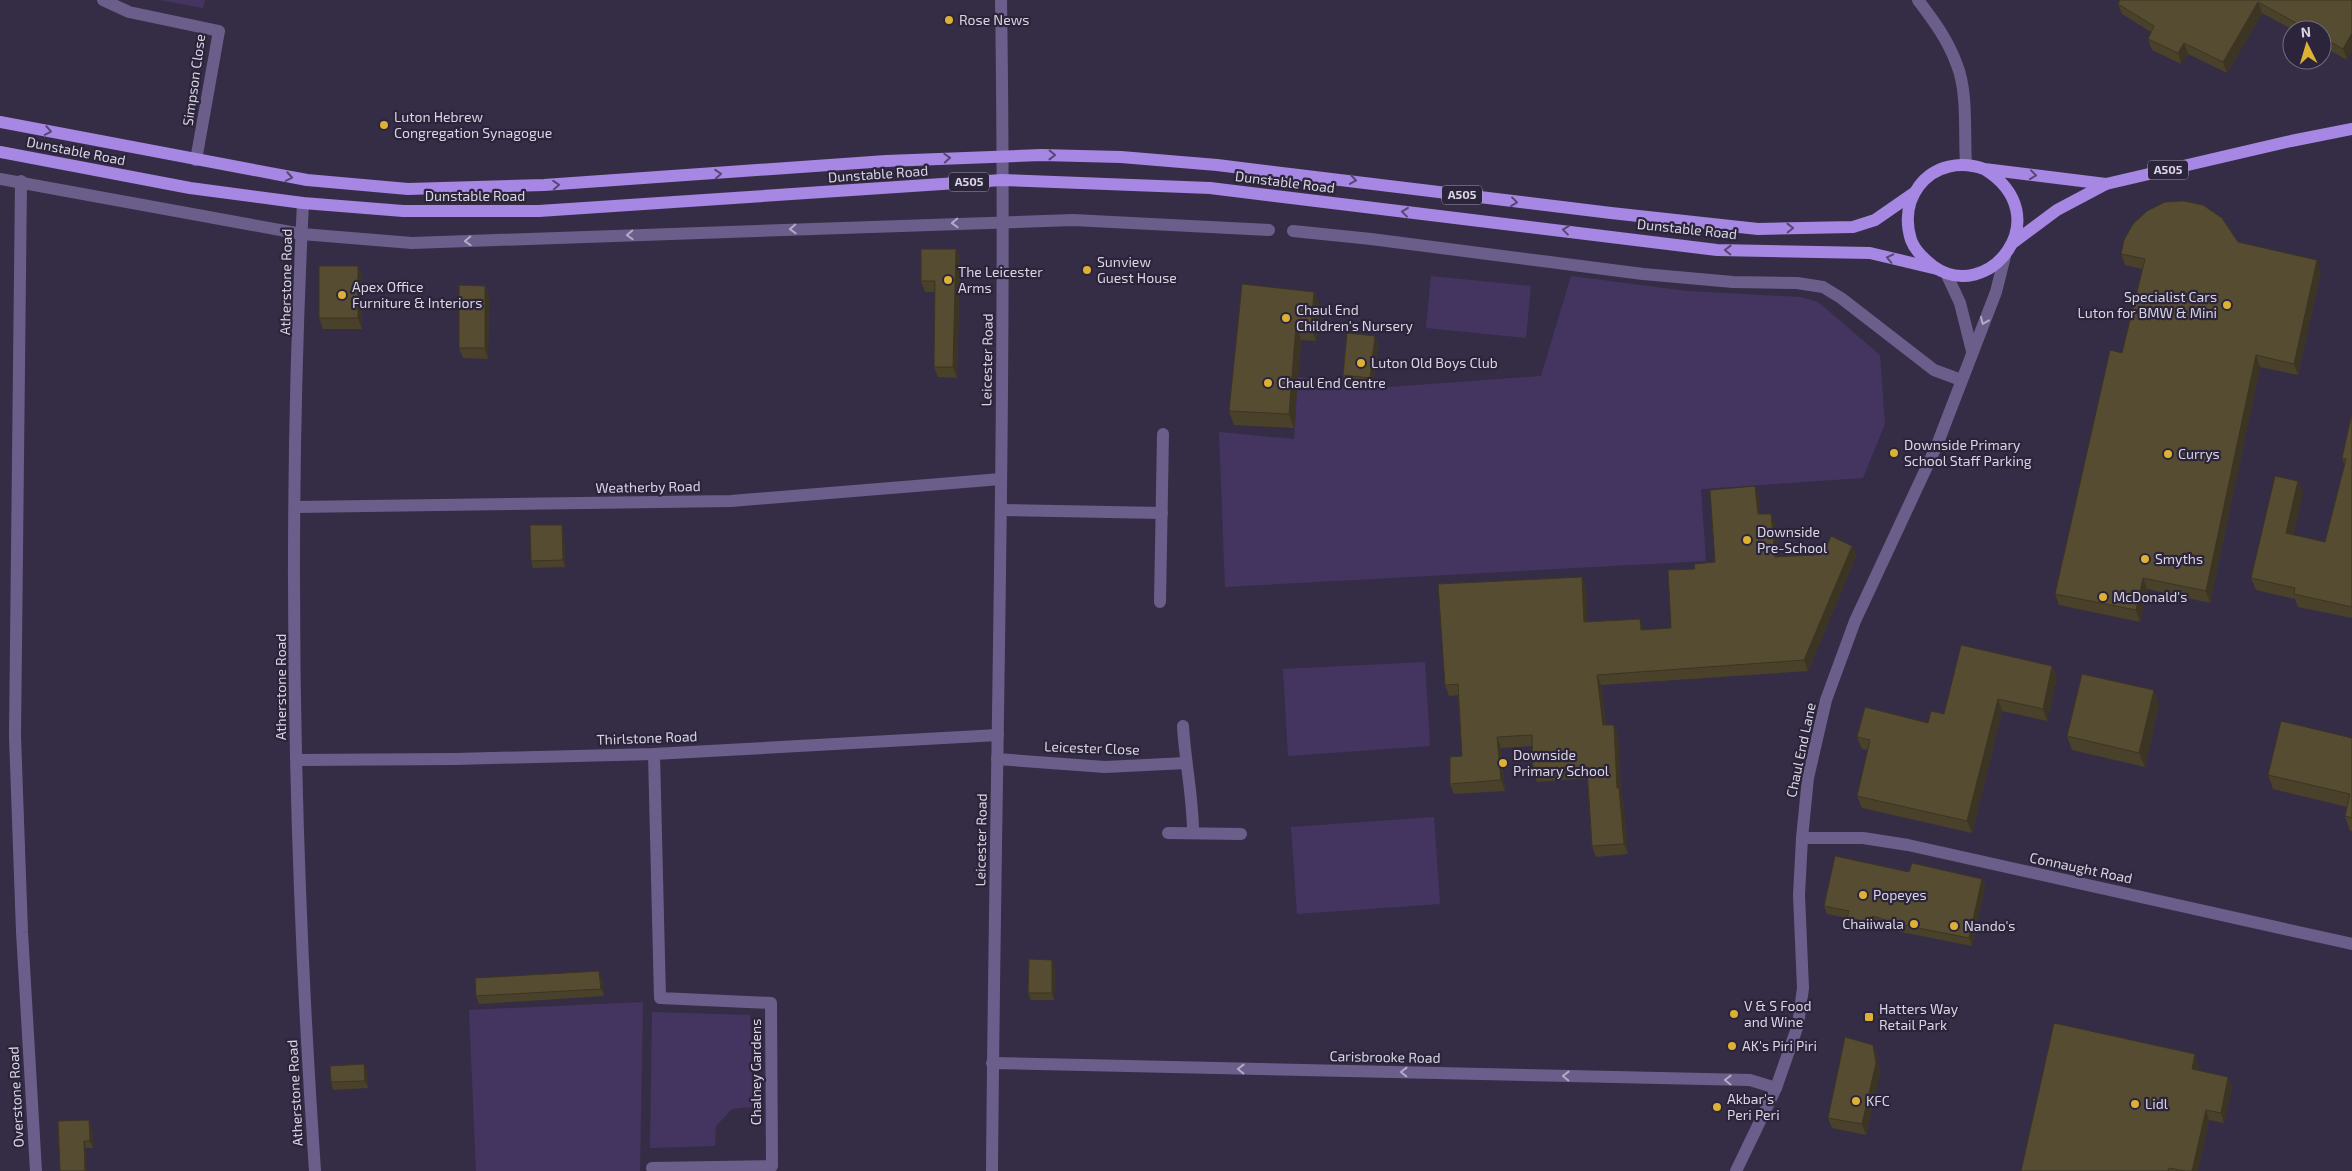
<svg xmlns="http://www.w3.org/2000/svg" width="2352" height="1171" viewBox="0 0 2352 1171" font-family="'Exo 2',sans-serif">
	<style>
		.green { fill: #443560 }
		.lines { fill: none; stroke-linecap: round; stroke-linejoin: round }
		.minor { stroke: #6c5e8b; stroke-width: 12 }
		.major { stroke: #a687e3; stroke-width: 12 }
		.wall { fill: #4a412b }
		.shaded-wall { fill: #3c3523 }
		.building { fill: #564c32; stroke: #3c3523 }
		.oneway { stroke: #564775 }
		.oneway2 { stroke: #b3abc5 }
		.poi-dot { fill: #ddb133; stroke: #2b243a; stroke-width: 2 }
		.labels { text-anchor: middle; stroke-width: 4.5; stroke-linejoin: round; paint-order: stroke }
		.shield { fill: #2b243a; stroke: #a5a0b1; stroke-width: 1 }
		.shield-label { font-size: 12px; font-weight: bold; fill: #d9d5e4 }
		.poi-label { font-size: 14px; fill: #d9d5e4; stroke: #2b243a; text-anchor: start }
		.street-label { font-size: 14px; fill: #d9d5e4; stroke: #2b243a }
	</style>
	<rect width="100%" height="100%" fill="#352d45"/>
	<!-- green -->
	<g class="green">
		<polygon points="159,0 205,0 203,8"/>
		<polygon points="1431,276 1531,286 1526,338 1426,328"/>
		<polygon points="1571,276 1687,291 1801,297 1818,302 1880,355 1885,424 1863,478 1701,489 1706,561 1225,587 1219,432 1294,439 1298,377 1375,388 1541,376"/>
		<polygon points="1425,662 1430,746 1288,756 1283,669"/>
		<polygon points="1434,817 1440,904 1297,914 1291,827"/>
		<polygon points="643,1002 640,1171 476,1171 469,1010"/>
		<polygon points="652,1012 750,1015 753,1107 732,1109 716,1126 715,1146 650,1148"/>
	</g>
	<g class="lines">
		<!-- minor -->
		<g class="minor">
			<polyline points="103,0 129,12 219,31 196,160"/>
			<path d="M1918 0C1934 21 1948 40 1957 65 1968 92 1964 135 1966 164"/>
			<polyline points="0,179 302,234 412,243 1073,220 1269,230"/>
			<polyline points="21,181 15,736 22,932 36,1171"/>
			<path d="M303 203C287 525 293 850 315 1171"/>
			<polyline points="1293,231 1371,239 1643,274 1733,282 1797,283 1823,287 1841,298 1934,370 1961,380"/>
			<polyline points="1946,273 1960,303 1972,351"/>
			<polyline points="296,507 731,501 1001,479"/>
			<polyline points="1002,510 1162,513"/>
			<polyline points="1160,602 1163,434"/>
			<path d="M1183 726C1185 762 1193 797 1193 833"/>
			<polyline points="997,759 1105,767 1186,763"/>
			<polyline points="297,760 455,759 654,754 998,735"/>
			<polyline points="1168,833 1241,834"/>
			<polyline points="1802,838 1863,838 1908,845 2352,944"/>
			<polyline points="992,1063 1750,1080 1776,1088"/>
			<polyline points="652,1168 772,1166 771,1003 660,998 654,754"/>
			<path d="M992 1171C995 781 1007 390 1001 0"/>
			<polyline points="1736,1171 1776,1088 1798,1025 1803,988 1799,895 1802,838 1808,778 1826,700 1855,621 1937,445 1996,292 2005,256"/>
		</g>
		<!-- major -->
		<g class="major">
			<polyline points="0,122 307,180 408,189 544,185 886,161 1041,155 1121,157 1217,165 1611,213 1758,229 1853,227 1875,220 1914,193"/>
			<polyline points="0,152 190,188 303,203 403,211 539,211 1002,180 1210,188 1717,250 1870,253 1937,269"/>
			<path d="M1984 169C2061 216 1988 306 1933 266 1924 259 1915 251 1911 240 1905 220 1907 202 1919 186 1935 165 1961 161 1984 169L2106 184"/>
			<polyline points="2014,242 2057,210 2106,184 2291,141 2352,129"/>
		</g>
	</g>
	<!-- wall -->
	<g class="wall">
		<polygon points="2352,0 2347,60 2322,46 2322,30 2293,30 2262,13 2227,73 2188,54 2181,64 2152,50 2148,39 2151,32 2122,14 2118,4"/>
		<polygon points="2238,242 2321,271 2298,375 2260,367 2210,603 2147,589 2140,622 2059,605 2055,594 2122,353 2143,269 2125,265 2121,254"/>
		<polygon points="956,249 960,260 957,378 938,377 934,367 935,292 925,292 921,281"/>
		<polygon points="358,266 362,277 362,329 323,329 319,318"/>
		<polygon points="485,286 489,296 488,359 463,358 459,348"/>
		<polygon points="1314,292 1320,306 1316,341 1301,340 1294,428 1234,425 1229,411"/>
		<polygon points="1375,336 1378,343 1373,385 1345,382 1343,375"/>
		<polygon points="2352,413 2352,618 2298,607 2295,599 2256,590 2251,578 2298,481 2303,494 2293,535 2325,542 2345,466 2342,458"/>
		<polygon points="1755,486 1759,497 1760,514 1775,524 1778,556 1814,555 1852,546 1856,556 1808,671 1601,685 1606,725 1618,735 1621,793 1623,799 1628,854 1596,857 1592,846 1587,778 1537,782 1533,771 1532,746 1501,748 1505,791 1454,794 1450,784 1462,756 1458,695 1449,696 1445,685 1582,577 1586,588 1587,622 1644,630 1671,628 1695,569 1715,562"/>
		<polygon points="564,532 565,567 533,568 531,561"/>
		<polygon points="2052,666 2057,678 2047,721 2002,711 1972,833 1862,808 1857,796 1868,750 1862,749 1857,737 1928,723 1944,714"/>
		<polygon points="2159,704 2145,767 2072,750 2067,736"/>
		<polygon points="2352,738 2352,831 2350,831 2345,816 2347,807 2273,789 2268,775"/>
		<polygon points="1909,872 1982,879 1985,886 1972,946 1901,932 1876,924 1873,930 1850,925 1847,918 1827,914 1824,906"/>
		<polygon points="1055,967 1054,1000 1031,1000 1028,993"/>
		<polygon points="602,978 604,996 479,1004 476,996"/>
		<polygon points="1873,1045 1877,1056 1880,1073 1866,1135 1832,1128 1828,1118"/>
		<polygon points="364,1064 367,1072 368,1088 333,1090 331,1082"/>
		<polygon points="2199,1065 2198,1070 2228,1077 2232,1088 2224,1123 2209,1120 2198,1171 2021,1171"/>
		<polygon points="92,1127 93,1148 86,1148 60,1171"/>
	</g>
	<!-- shaded-wall -->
	<g class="shaded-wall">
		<polygon points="2258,2 2262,13 2227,73 2223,62"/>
		<polygon points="2352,33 2352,51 2347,60 2343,49"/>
		<polygon points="2184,43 2188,54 2181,64 2178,53"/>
		<polygon points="956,249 960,260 957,378 953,367"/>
		<polygon points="2317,260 2321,271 2298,375 2294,364"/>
		<polygon points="358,266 362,277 362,329 358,318"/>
		<polygon points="485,286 489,296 488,359 485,348"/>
		<polygon points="1314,292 1320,306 1316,341 1311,327"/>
		<polygon points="1296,325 1301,340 1294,428 1289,414"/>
		<polygon points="1375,336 1378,343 1373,385 1370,378"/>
		<polygon points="2256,355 2260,367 2210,603 2206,591"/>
		<polygon points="2298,481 2303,494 2291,546 2286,533"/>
		<polygon points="1755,486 1759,497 1761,525 1758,514"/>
		<polygon points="1771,514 1775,524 1779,567 1775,557"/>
		<polygon points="562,525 564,532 565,567 563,560"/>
		<polygon points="1852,546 1856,556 1808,671 1804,660"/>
		<polygon points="1582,577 1586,588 1588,633 1584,622"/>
		<polygon points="2143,578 2147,589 2140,622 2136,610"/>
		<polygon points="1640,619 1644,630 1645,641 1641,630"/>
		<polygon points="2052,666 2057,678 2047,721 2043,709"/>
		<polygon points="1597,675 1601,685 1607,736 1603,725"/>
		<polygon points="2154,690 2159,704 2145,767 2139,753"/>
		<polygon points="1998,699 2002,711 1972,833 1967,821"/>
		<polygon points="1614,725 1618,735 1621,793 1623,799 1628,854 1624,844 1617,788"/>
		<polygon points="1497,737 1501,748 1505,791 1501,780"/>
		<polygon points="1982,879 1985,886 1972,946 1969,938"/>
		<polygon points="1873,916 1876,924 1873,930 1870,922"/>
		<polygon points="1052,960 1055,967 1054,1000 1052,993"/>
		<polygon points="599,971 602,978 604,996 601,989"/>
		<polygon points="1873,1045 1877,1056 1880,1073 1866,1135 1862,1124"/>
		<polygon points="2195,1054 2199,1065 2196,1080 2192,1069"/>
		<polygon points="364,1064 367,1072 368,1088 365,1081"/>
		<polygon points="2228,1077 2232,1088 2224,1123 2221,1113"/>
		<polygon points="2206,1110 2209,1120 2198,1171 2192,1171"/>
		<polygon points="89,1120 92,1127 93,1148 90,1141"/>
		<polygon points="84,1141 86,1148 87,1171 85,1171"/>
	</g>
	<!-- building -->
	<g class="building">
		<polygon points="2120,0 2352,0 2352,33 2343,49 2322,37 2322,30 2309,30 2258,2 2223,62 2184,43 2178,53 2148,39 2154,26 2118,4"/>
		<polygon points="2184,201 2203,205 2222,218 2238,242 2317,260 2294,364 2256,355 2206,591 2143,578 2136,610 2055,594 2110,350 2122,353 2145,259 2121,254 2124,240 2133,224 2147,211 2165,202"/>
		<polygon points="921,249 956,249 953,367 934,367 935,281 921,281"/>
		<rect x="319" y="266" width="39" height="52"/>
		<polygon points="1242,284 1314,292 1311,327 1296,325 1289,414 1229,411"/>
		<polygon points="459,285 485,286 485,348 459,348"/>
		<polygon points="1347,333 1375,336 1370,378 1343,375"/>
		<polygon points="2352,413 2352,607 2294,594 2295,588 2251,578 2275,476 2298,481 2286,533 2325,542 2346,459 2342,458"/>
		<polygon points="1755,486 1758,514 1771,514 1775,557 1814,555 1825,550 1831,536 1852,546 1804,660 1597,675 1603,725 1614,725 1617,788 1619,788 1624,844 1592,846 1587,767 1533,771 1532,735 1497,737 1501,780 1450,784 1450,757 1462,756 1458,684 1445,685 1438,584 1582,577 1584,622 1640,619 1641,630 1671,628 1668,570 1695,569 1694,564 1715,562 1710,490"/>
		<polygon points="530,525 562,525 563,560 531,561"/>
		<polygon points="1961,645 2052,666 2043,709 1998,699 1967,821 1857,796 1870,740 1857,737 1865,707 1928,723 1931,711 1944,714"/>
		<polygon points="2082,674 2154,690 2139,753 2067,736"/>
		<polygon points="2281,721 2352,738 2352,818 2345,816 2350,794 2268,775"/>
		<polygon points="1835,856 1909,872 1912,863 1982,879 1969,938 1898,924 1873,916 1870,922 1847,918 1849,911 1824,906"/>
		<polygon points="1029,959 1052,960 1052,993 1028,993"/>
		<polygon points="599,971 601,989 476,996 475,978"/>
		<polygon points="2054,1023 2195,1054 2192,1069 2228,1077 2221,1113 2206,1110 2192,1171 2185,1171 2169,1168 2168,1171 2021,1171"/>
		<polygon points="1845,1037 1873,1045 1876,1063 1862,1124 1828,1118"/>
		<polygon points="364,1064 365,1081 331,1082 330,1066"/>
		<polygon points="89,1120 90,1141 84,1141 85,1171 60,1171 58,1121"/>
	</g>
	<!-- one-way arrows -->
	<defs><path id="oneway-chevron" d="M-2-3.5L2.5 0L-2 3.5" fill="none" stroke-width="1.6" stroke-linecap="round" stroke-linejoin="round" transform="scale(1.25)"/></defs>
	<g class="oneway">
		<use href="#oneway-chevron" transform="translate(48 131) rotate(11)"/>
		<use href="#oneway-chevron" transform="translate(1052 155) rotate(1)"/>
		<use href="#oneway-chevron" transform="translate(947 158) rotate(-3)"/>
		<use href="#oneway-chevron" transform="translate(718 174) rotate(-4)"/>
		<use href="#oneway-chevron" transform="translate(2033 175) rotate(7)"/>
		<use href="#oneway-chevron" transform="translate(289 177) rotate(10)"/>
		<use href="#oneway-chevron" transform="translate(1353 180) rotate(8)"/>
		<use href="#oneway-chevron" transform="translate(556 185) rotate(-4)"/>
		<use href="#oneway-chevron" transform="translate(1514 202) rotate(7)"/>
		<use href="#oneway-chevron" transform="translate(1405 212) rotate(-173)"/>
		<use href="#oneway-chevron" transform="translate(1790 228) rotate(-1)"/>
		<use href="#oneway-chevron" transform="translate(1566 230) rotate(-173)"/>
		<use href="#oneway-chevron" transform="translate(1728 250) rotate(-179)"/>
		<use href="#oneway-chevron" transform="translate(1890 258) rotate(-167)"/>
	</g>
	<g class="oneway2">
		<use href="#oneway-chevron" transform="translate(955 223) rotate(178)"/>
		<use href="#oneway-chevron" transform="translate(793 229) rotate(178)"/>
		<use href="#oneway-chevron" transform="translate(630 235) rotate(178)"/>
		<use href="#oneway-chevron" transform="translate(468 241) rotate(178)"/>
		<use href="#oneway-chevron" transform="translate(1984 321) rotate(113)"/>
		<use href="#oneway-chevron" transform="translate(1241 1069) rotate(-179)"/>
		<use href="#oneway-chevron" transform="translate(1404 1072) rotate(-179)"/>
		<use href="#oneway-chevron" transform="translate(1566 1076) rotate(-179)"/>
		<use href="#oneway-chevron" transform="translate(1728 1080) rotate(-179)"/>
	</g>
	<!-- markers -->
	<g class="poi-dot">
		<circle cx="949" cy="20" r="5"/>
		<circle cx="384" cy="125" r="5"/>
		<circle cx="1087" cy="270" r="5"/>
		<circle cx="948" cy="280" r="5"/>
		<circle cx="342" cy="295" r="5"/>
		<circle cx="2227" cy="305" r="5"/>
		<circle cx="1286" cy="318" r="5"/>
		<circle cx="1361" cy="363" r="5"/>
		<circle cx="1268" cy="383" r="5"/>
		<circle cx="1894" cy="453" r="5"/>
		<circle cx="2168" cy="454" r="5"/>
		<circle cx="1747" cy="540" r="5"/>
		<circle cx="2145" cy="559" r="5"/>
		<circle cx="2103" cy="597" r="5"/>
		<circle cx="1503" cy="763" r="5"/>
		<circle cx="1863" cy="895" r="5"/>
		<circle cx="1914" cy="924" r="5"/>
		<circle cx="1954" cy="926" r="5"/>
		<circle cx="1734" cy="1014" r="5"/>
		<rect x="1864" y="1012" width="10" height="10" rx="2.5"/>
		<circle cx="1732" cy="1046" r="5"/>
		<circle cx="1856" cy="1101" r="5"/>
		<circle cx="2135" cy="1104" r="5"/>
		<circle cx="1717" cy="1107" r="5"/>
	</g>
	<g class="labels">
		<!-- shield labels -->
		<g class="shield">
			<rect x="2148" y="160.5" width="40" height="19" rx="4"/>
			<rect x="949" y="172.5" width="40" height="19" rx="4"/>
			<rect x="1442" y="185.5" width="40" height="19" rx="4"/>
		</g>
		<g class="shield-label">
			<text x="2168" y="174">A505</text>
			<text x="969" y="186">A505</text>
			<text x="1462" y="199">A505</text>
		</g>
		<!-- poi labels -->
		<g class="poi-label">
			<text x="959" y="25">Rose News</text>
			<text x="394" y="122">Luton Hebrew<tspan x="394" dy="16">Congregation Synagogue</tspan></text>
			<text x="1097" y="267">Sunview<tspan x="1097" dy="16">Guest House</tspan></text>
			<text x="958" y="277">The Leicester<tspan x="958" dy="16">Arms</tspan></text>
			<text x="352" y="292">Apex Office<tspan x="352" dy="16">Furniture &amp; Interiors</tspan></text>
			<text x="2217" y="302" text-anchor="end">Specialist Cars<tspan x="2217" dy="16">Luton for BMW &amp; Mini</tspan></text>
			<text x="1296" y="315">Chaul End<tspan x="1296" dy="16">Children's Nursery</tspan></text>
			<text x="1371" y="368">Luton Old Boys Club</text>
			<text x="1278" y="388">Chaul End Centre</text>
			<text x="1904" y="450">Downside Primary<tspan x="1904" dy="16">School Staff Parking</tspan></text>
			<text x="2178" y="459">Currys</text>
			<text x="1757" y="537">Downside<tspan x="1757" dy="16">Pre-School</tspan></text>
			<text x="2155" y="564">Smyths</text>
			<text x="2113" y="602">McDonald's</text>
			<text x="1513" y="760">Downside<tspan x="1513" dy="16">Primary School</tspan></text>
			<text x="1873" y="900">Popeyes</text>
			<text x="1904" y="929" text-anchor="end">Chaiiwala</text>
			<text x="1964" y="931">Nando's</text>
			<text x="1744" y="1011">V &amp; S Food<tspan x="1744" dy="16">and Wine</tspan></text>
			<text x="1879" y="1014">Hatters Way<tspan x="1879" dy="16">Retail Park</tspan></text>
			<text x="1742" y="1051">AK's Piri Piri</text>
			<text x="1727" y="1104">Akbar's<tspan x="1727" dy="16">Peri Peri</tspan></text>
			<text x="1866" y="1106">KFC</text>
			<text x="2145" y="1109">Lidl</text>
		</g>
		<!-- street labels -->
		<g class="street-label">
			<text transform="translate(194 80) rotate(-82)" y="5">Simpson Close</text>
			<text transform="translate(76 151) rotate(11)" y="5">Dunstable Road</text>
			<text transform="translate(878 174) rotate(-4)" y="5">Dunstable Road</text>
			<text transform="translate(1285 182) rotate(7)" y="5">Dunstable Road</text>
			<text x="475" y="201">Dunstable Road</text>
			<text transform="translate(1687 229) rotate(6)" y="5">Dunstable Road</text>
			<text transform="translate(286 282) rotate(-89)" y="5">Atherstone Road</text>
			<text transform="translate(987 360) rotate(-89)" y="5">Leicester Road</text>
			<text transform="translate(648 487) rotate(-1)" y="5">Weatherby Road</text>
			<text transform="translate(281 687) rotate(-90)" y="5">Atherstone Road</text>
			<text transform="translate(647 738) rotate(-2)" y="5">Thirlstone Road</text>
			<text transform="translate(1092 748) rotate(2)" y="5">Leicester Close</text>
			<text transform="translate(1801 750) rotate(-78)" y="5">Chaul End Lane</text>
			<text transform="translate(981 840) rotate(-89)" y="5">Leicester Road</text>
			<text transform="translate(2081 868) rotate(12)" y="5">Connaught Road</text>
			<text transform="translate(1385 1057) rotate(1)" y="5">Carisbrooke Road</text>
			<text transform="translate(756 1072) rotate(-90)" y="5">Chalney Gardens</text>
			<text transform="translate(295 1093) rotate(-93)" y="5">Atherstone Road</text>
			<text transform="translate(16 1097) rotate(-93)" y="5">Overstone Road</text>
		</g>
	</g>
	<!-- north arrow -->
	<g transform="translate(2307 45) rotate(355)"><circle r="24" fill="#2b243a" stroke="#716b7e"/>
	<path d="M0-4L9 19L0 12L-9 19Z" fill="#ddb133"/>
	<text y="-8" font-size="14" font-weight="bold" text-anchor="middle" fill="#d9d5e4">N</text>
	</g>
</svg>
